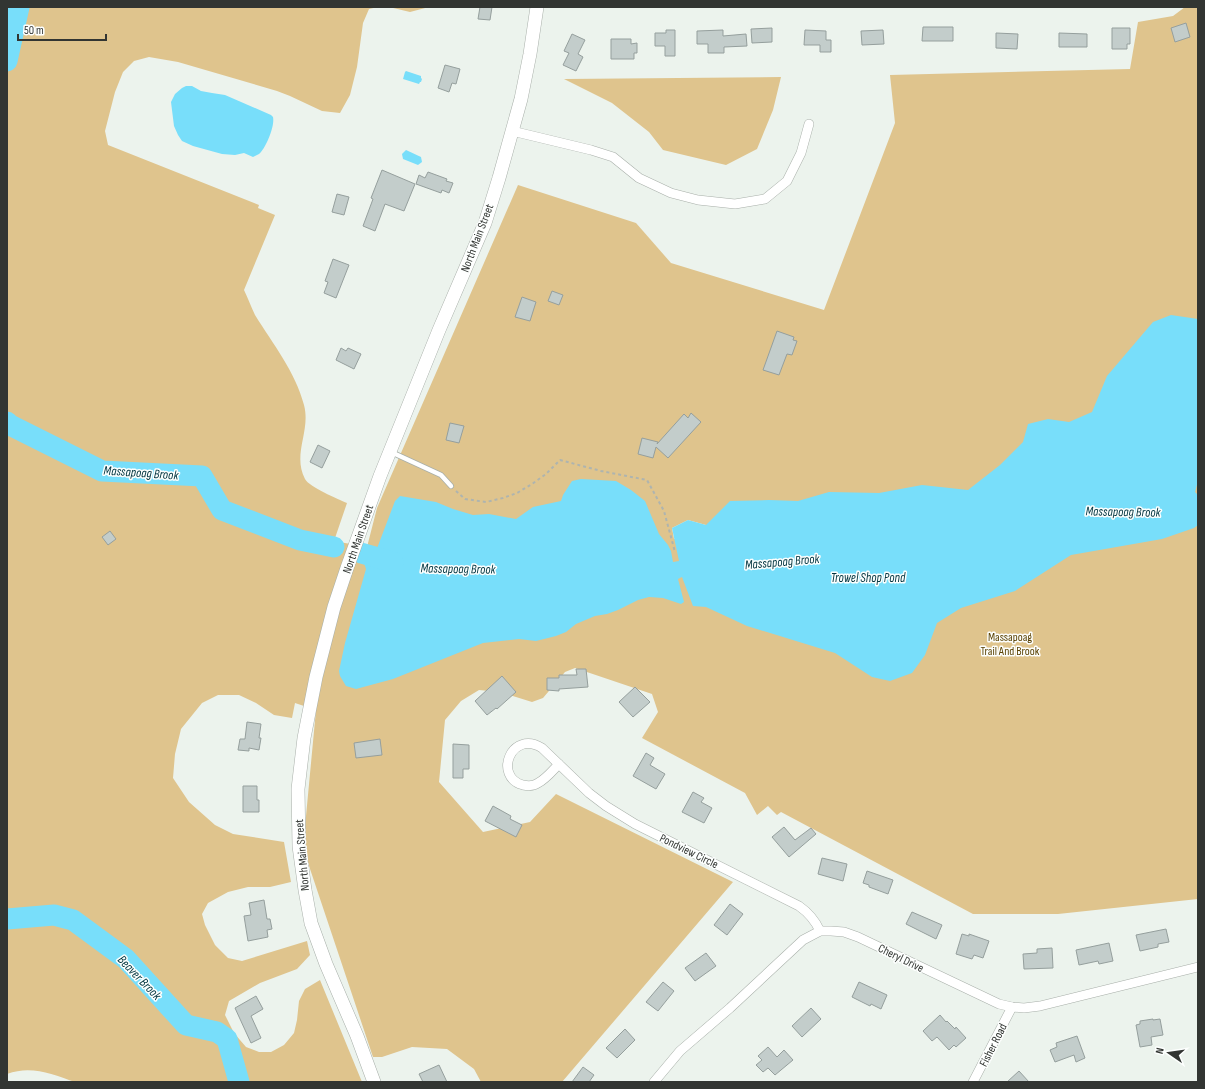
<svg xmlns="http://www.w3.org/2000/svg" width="1205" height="1089" viewBox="0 0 1205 1089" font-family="'Sofia Sans Condensed',sans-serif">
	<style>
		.green { fill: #dfc48d; fill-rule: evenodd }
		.water { fill: #78defa }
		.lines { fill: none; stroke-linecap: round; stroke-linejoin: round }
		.river { stroke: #78defa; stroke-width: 21 }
		.building { fill: #c3cdcb; stroke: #959f9d }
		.service-casing { stroke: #a8afa9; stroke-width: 6 }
		.minor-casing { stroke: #a8afa9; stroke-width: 10 }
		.secondary-casing { stroke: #a8afa9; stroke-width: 14 }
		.path { stroke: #aeb4af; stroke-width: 2; stroke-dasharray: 3 3; stroke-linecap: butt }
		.service { stroke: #fff; stroke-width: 4.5 }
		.minor { stroke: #fff; stroke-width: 9 }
		.secondary { stroke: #fff; stroke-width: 13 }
		.labels { text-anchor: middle; stroke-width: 3; stroke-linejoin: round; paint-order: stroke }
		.street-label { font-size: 12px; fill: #323532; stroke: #fdfffe }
		.park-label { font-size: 12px; fill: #5b4304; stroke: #fdfffe }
		.water-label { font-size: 13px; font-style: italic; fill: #01343f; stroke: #fdfffe }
	</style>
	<rect width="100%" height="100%" fill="#ecf3ed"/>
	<!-- green -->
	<g class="green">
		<path d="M7 7H378L369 9 363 23 357 67 350 95 340 113 322 111 290 96 277 91 178 62 149 57 134 61 123 72 115 92 105 131 108 145 259 205 258 208 275 215 244 290C248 298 251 307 255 315 273 344 295 371 304 405 311 431 292 454 305 479 309 487 338 499 347 503L334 541 367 547 377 508 518 185 636 223 671 263 824 310 895 123 890 75 1130 69 1138 22 1173 16 1185 7H1198V899L1058 914H973L781 812 777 815 768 806 757 815 745 793 642 738 658 712 652 694 575 668 565 672 543 698 532 702 500 692 479 690 461 701 445 720 439 782 483 832 530 822 556 794 733 882 562 1082H481L474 1069 447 1049 412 1047 382 1057H373L303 848 316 710 295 703 292 718 274 715 256 703 239 695H218L202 703 181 729 175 754 173 778 189 802 215 825 233 834 284 842 291 882 270 887H248L228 892 208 903 202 914 205 925 215 945 228 958 242 961 307 941 310 955 297 969 260 983 229 1001 225 1015 234 1033 246 1047 259 1052H271L284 1045 294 1033 297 1020 299 1001 305 989 320 980 362 1082H75C52 1074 31 1065 7 1074ZM688 520 706 525 674 539 672 528Z"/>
		<polygon points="389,7 429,7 410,12"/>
		<polygon points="781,77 773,110 757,149 726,165 663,150 649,132 612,103 564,79"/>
	</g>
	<!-- water -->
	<g class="water">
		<polygon points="406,71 421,76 421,78 422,79 421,82 420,82 419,84 403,79 405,72"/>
		<path d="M186 86H192L201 91 212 93 225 95 271 115 273 117C275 126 266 148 259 154 257 155 255 156 253 157L244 153 235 155 222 154 193 146 182 141 178 135 174 126 171 102 175 94 182 88Z"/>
		<polygon points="406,150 421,157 422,162 418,165 403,159 402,154"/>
		<polygon points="1171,315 1198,319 1198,481 1195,492 1198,495 1198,525 1194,528 1162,539 1071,555 1015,591 961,608 937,623 925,655 912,673 890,681 872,677 835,653 747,626 706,607 693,606 682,577 678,579 684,602 681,604 663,598 649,597 638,600 618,610 607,614 595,616 576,624 566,632 556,636 536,641 519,639 483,643 393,679 356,689 346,686 340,676 339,671 345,643 366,569 363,560 366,552 376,551 395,501 400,496 436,502 453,509 473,515 489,514 516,519 533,507 561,501 563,495 572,481 581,479 616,481 631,490 645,501 659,534 668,545 671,551 673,562 679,561 672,528 688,520 706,525 730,501 769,500 798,501 829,492 879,493 922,485 968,490 1000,465 1023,442 1028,424 1048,419 1069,422 1092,412 1107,376 1153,322"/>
	</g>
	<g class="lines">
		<!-- river -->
		<g class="river">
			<polyline points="7,61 19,7"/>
			<polyline points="7,422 10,425 102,471 202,476 222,510 300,540 334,547"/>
			<polyline points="361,553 393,562"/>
			<polyline points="7,919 54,915 73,920 126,959 186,1025 217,1032 227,1039 239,1082"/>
		</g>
	</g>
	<!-- building -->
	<g class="building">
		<polygon points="480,7 492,7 490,20 478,19"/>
		<polygon points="1186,23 1190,37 1175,42 1171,28"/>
		<polygon points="923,27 953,27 953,41 922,41"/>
		<polygon points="772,28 772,42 752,43 751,29"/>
		<polygon points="1112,28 1130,28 1130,44 1127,44 1127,49 1112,49"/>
		<polygon points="666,30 675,30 675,56 665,56 665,46 655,46 655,33 666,33"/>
		<polygon points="723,30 723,36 746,34 747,46 724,47 724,53 708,53 708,44 697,44 697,31"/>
		<polygon points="805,30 826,31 826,40 831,40 831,52 820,52 820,45 804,45"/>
		<polygon points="883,30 884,44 862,45 861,31"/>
		<polygon points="996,33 1018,34 1017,49 996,48"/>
		<polygon points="1059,33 1087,34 1087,47 1059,47"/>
		<polygon points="572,34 585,40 578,54 583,57 576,71 563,65 569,53 564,51"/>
		<polygon points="611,39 631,39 631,44 637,43 637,53 634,53 634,59 611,59"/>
		<polygon points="445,65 460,69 456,84 452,83 449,92 438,88"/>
		<polygon points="382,170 415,184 404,211 385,204 375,231 363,226 373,199 371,198"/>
		<polygon points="428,172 447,179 446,181 453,183 449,193 442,190 441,193 416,184 419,175 425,178"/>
		<polygon points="337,194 349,197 344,215 332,212"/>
		<polygon points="333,259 349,265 336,298 324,293 328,282 325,281"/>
		<polygon points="552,291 563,295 559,305 548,301"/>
		<polygon points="522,297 536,302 530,321 515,317"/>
		<polygon points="777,331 794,337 793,340 797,341 792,355 787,354 779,375 763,370"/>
		<polygon points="341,348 346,351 348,348 361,354 354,369 336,360"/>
		<polygon points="691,413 701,422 668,458 656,447 653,458 638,454 642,438 658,442 657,444 684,414 688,418"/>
		<polygon points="450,423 464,426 459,443 446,440"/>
		<polygon points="318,445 330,451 322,468 310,462"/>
		<polygon points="110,531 116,539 108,545 102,537"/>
		<polygon points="576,669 586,669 588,687 559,689 559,691 547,690 547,678 559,678 559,675 577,675"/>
		<polygon points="502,676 516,692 497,709 496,708 487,715 475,701"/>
		<polygon points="635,687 650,702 633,717 619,702"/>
		<polygon points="247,722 261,724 259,738 261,738 259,750 249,748 249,751 238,750 240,739 245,739"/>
		<polygon points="380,739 382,755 356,758 354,743"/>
		<polygon points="453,744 469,745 469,769 463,769 463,778 453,778"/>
		<polygon points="646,753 654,758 650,765 665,774 656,789 633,776"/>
		<polygon points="243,786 257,786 257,800 259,800 259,812 243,812"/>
		<polygon points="693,792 704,798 701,802 712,808 704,823 682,812"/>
		<polygon points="493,806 511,816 510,819 522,825 516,837 485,821"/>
		<polygon points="784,827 795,840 811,828 816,834 789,857 772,837"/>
		<polygon points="822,858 847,864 843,881 818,874"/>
		<polygon points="867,871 893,880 888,894 869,887 869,885 863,883"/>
		<polygon points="264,900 267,919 270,919 272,929 267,930 268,937 248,941 244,916 251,915 249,903"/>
		<polygon points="730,904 743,914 727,935 714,925"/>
		<polygon points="912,912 942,925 936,939 906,924"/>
		<polygon points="1166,929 1169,942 1158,944 1158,947 1140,951 1136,935"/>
		<polygon points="962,934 969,936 969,934 989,941 983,958 974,955 972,959 956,954"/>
		<polygon points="1109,943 1113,961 1099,964 1098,961 1079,965 1076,950"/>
		<polygon points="1052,948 1053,968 1024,969 1023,954 1037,953 1037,949"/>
		<polygon points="706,953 716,966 695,981 685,968"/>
		<polygon points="663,982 674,991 658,1011 646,1002"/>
		<polygon points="859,982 887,995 881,1009 871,1004 870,1006 852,997"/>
		<polygon points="256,996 263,1009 251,1016 261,1038 251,1043 235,1008"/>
		<polygon points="811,1008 821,1019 802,1037 792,1026"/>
		<polygon points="940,1015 946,1022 947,1021 955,1029 956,1027 966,1038 956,1047 954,1045 949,1050 937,1037 932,1041 923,1031"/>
		<polygon points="1153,1019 1153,1020 1160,1019 1163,1035 1151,1037 1152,1045 1140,1047 1136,1025 1140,1024 1140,1021"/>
		<polygon points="625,1029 635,1040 617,1058 606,1048"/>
		<polygon points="1077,1036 1085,1058 1076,1062 1074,1055 1055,1062 1050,1050 1057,1047 1056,1043"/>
		<polygon points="768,1047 777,1057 784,1050 793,1060 775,1075 768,1068 763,1072 756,1065 762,1060 758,1056"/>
		<polygon points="439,1065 447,1082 423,1082 419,1074"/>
		<polygon points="583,1067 594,1075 589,1082 572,1082"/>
		<polygon points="1019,1071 1029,1082 1007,1082"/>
	</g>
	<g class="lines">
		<defs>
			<polyline id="service" points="391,452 441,475 451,486"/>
			<g id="minor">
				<polyline points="512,131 591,150 613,157 639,178 671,193 698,200 735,204 765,199 787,181 801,153 809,124"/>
				<path d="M559 764C553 770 546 779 538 783 534 786 528 786 523 785 493 777 511 729 542 748L589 793 606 806 635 824 799 906C809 913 815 920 820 931"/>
				<polyline points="654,1082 680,1051 730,1008 803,940 820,931 831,931 844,932 858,937 999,1004 1012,1007 1024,1008 1040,1006 1198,967"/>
				<polyline points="973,1082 1012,1007"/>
			</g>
			<polyline id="secondary" points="374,1082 357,1036 326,964 311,923 305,890 299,846 298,789 304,738 316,677 334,607 347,568 380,476 439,330 485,223 499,178 521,99 530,54 537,7"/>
		</defs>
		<!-- service casing -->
		<use href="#service" class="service-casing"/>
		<!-- minor casing -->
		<use href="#minor" class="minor-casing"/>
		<!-- secondary casing -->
		<use href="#secondary" class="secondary-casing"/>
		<!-- path -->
		<polyline class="path" points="456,491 465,499 486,502 503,498 517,493 532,484 546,474 560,460 601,471 647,480 664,511 675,552"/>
		<!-- service -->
		<use href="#service" class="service"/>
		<!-- minor -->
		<use href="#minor" class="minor"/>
		<!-- secondary -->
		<use href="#secondary" class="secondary"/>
	</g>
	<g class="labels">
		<!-- street labels -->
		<g class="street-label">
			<text transform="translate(477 238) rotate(-69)" y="4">North Main Street</text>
			<text transform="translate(358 539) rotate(-71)" y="4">North Main Street</text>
			<text transform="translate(689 851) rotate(26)" y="4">Pondview Circle</text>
			<text transform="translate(302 855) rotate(-95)" y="4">North Main Street</text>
			<text transform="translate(901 958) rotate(26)" y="4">Cheryl Drive</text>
			<text transform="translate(993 1045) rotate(-63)" y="4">Fisher Road</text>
		</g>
		<!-- park labels -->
		<g class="park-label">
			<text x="1010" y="641">Massapoag<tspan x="1010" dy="14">Trail And Brook</tspan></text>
		</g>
		<!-- water labels -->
		<g class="water-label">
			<text transform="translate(141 472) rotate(4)" y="5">Massapoag Brook</text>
			<text transform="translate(1123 511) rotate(1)" y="5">Massapoag Brook</text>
			<text transform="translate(782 561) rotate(-5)" y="5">Massapoag Brook</text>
			<text transform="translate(458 568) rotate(1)" y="5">Massapoag Brook</text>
			<text x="868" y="582">Trowel Shop Pond</text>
			<text transform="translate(140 977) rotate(46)" y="5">Beaver Brook</text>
		</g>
	</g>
	<!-- border -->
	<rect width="1205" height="1089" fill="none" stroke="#323532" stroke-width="16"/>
	<!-- north arrow -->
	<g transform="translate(1169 1053) rotate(283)" stroke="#fdfffe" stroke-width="3" paint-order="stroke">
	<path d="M0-3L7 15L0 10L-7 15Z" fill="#323532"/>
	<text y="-6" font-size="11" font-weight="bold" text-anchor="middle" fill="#323532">N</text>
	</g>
	<!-- scale -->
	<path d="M18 34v6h88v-6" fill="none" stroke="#323532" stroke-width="2"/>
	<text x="24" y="34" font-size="12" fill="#323532" stroke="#fdfffe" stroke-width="3" paint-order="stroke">50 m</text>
</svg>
